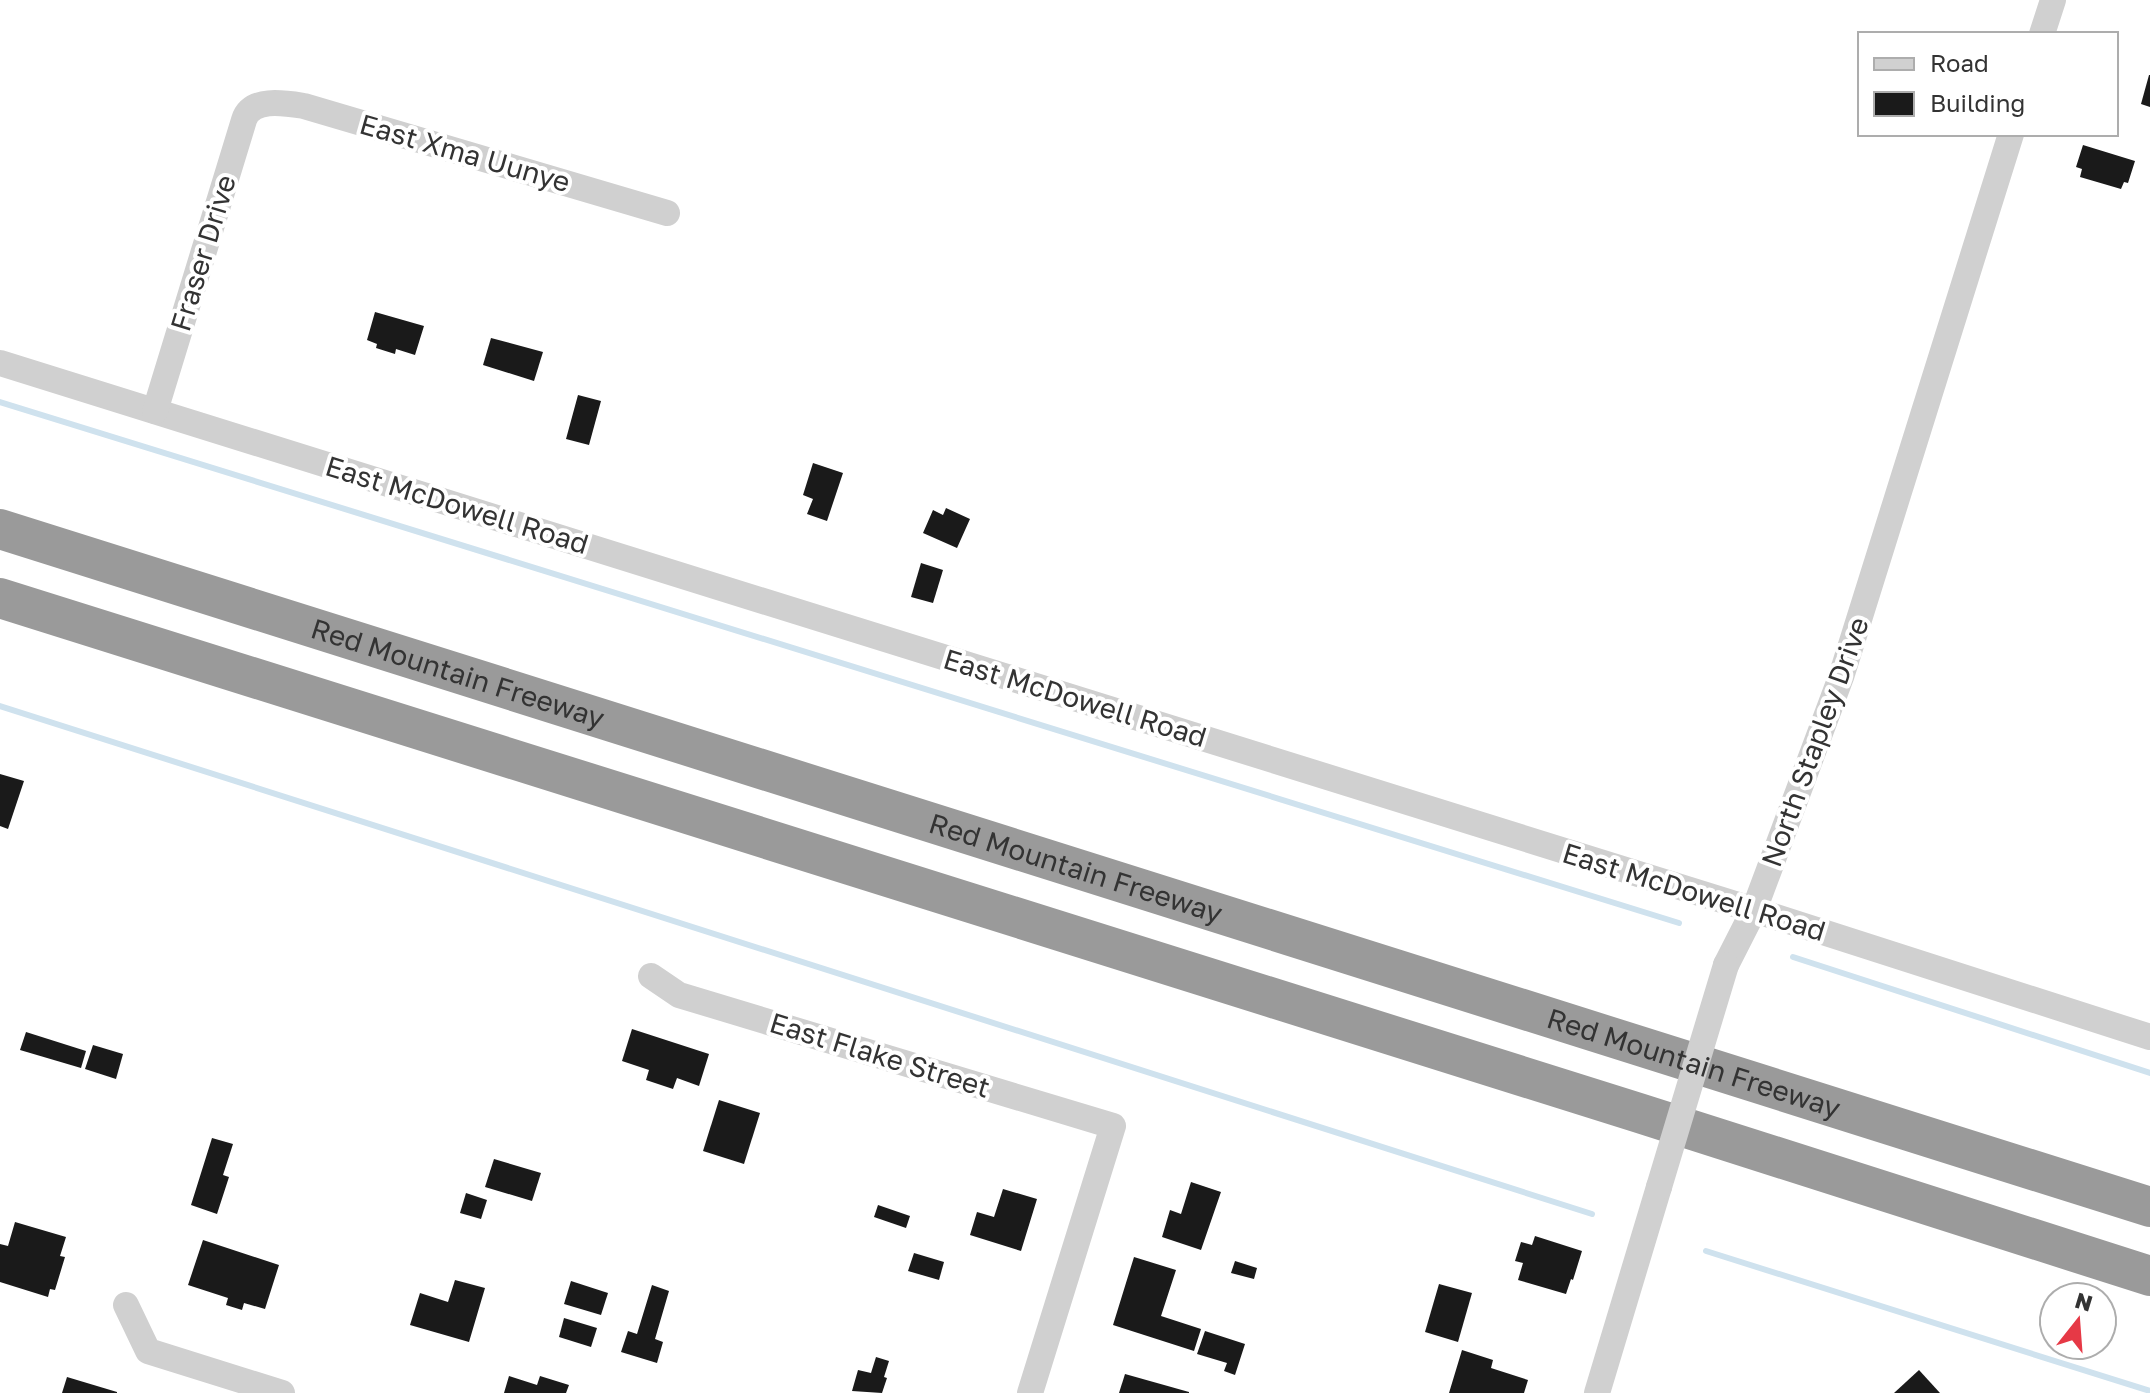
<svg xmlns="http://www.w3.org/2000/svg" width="2150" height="1393" viewBox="0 0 2150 1393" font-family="'Golos Text',sans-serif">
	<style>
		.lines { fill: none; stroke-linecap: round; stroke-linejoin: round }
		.stream { stroke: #cfe2ee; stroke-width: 6 }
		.building { fill: #1a1a1a }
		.minor { stroke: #d0d0d0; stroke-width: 26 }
		.highway { stroke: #9a9a9a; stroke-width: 40 }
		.minor-bridge { stroke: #d0d0d0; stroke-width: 26 }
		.labels { text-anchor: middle; stroke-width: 8; stroke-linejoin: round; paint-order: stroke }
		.street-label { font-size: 28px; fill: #333; stroke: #fff }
	</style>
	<rect width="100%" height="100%" fill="#fff"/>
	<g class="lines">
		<!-- stream -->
		<g class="stream">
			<polyline points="0,402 1679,923"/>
			<polyline points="0,706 1592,1214"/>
			<polyline points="1793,957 2150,1073"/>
			<polyline points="1706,1251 2150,1391"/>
		</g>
	</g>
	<!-- building -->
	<g class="building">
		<polygon points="2149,75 2150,75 2150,107 2141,104"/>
		<polygon points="2083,145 2135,161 2128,183 2124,182 2121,189 2080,177 2082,169 2076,167"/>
		<polygon points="375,312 424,326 415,355 396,349 395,354 376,348 377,344 367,340"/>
		<polygon points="491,338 543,352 534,381 483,365"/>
		<polygon points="578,395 601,401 589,445 566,439"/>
		<polygon points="813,463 843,473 827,521 807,514 813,499 803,495"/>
		<polygon points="946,508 970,519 957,548 923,533 933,510 943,515"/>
		<polygon points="921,563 943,570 933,603 911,597"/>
		<polygon points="0,774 24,781 8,829 0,826"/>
		<polygon points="632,1029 709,1054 699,1086 677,1078 673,1089 646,1080 649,1070 622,1061"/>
		<polygon points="26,1032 86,1051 81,1068 20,1050"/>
		<polygon points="93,1045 123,1054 116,1079 85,1069"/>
		<polygon points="719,1100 760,1113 744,1164 703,1151"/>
		<polygon points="212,1138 233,1144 223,1175 229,1177 217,1214 191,1205"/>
		<polygon points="494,1159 541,1173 532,1201 485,1187"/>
		<polygon points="1191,1182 1221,1192 1201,1250 1162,1237 1170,1210 1181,1214"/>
		<polygon points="1003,1189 1037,1199 1021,1251 970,1235 977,1212 994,1217"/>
		<polygon points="466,1193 487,1200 481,1219 460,1213"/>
		<polygon points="878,1205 910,1216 906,1228 874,1217"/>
		<polygon points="15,1222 66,1237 60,1256 65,1257 55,1290 50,1289 48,1297 0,1282 0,1244 8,1246"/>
		<polygon points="1535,1236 1582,1251 1573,1280 1571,1279 1566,1294 1518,1280 1523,1263 1515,1261 1521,1242 1532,1245"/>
		<polygon points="203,1240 279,1265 265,1309 244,1303 242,1310 226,1305 228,1298 188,1285"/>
		<polygon points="914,1253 944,1262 939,1280 908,1271"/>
		<polygon points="1134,1257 1176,1270 1161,1316 1201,1329 1194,1351 1113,1325"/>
		<polygon points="1235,1261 1257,1268 1254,1279 1231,1273"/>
		<polygon points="455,1280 485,1288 469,1342 410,1325 420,1293 448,1302"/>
		<polygon points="571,1281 608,1293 601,1315 564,1304"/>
		<polygon points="1439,1284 1472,1293 1458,1342 1425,1332"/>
		<polygon points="652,1285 669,1291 655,1339 663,1342 657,1363 621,1352 628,1331 637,1334"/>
		<polygon points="564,1318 597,1328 591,1347 559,1337"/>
		<polygon points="1205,1331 1245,1344 1235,1375 1224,1371 1227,1363 1197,1354"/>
		<polygon points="1462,1350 1493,1360 1491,1368 1528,1380 1524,1393 1449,1393"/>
		<polygon points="876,1357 889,1361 884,1377 887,1378 882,1393 852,1391 858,1370 871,1373"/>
		<polygon points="1919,1370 1940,1393 1894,1393"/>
		<polygon points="1125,1374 1189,1392 1189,1393 1119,1393"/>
		<polygon points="509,1376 537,1385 540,1376 569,1385 566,1393 504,1393"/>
		<polygon points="67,1377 117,1392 117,1393 62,1393"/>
	</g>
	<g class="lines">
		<!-- minor -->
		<g class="minor">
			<polyline points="2042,34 2053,0"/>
			<polyline points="0,363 1754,910 2150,1037"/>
			<path d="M155 411 244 120C251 97 285 103 304 106L667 213"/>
			<polyline points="1726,965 1754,910 1841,677 2011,134"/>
			<polyline points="651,976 679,995 1113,1126 1030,1393"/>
			<polyline points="126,1305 148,1351 282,1393"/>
			<polyline points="1597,1393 1659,1187"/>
		</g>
		<!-- highway -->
		<g class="highway">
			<path id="s1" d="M0 529 2150 1207"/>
			<polyline points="0,598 1639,1113 2150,1276"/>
		</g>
		<!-- minor-bridge -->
		<polyline class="minor-bridge" points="1659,1187 1726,965"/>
	</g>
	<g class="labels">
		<!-- street labels -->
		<g class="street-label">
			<text transform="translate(465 153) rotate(16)" y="10">East Xma Uunye</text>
			<text transform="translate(203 253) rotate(-73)" y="10">Fraser Drive</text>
			<text transform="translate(457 505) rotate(17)" y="10">East McDowell Road</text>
			<text dy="10" stroke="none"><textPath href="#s1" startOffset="480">Red Mountain Freeway</textPath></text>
			<text transform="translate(1075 698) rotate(17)" y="10">East McDowell Road</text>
			<text transform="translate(1815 742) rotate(-70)" y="10">North Stapley Drive</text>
			<text dy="10" stroke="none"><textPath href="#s1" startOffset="1128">Red Mountain Freeway</textPath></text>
			<text transform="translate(1694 892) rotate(17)" y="10">East McDowell Road</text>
			<text transform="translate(880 1055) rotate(17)" y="10">East Flake Street</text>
			<text dy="10" stroke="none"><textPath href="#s1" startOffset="1776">Red Mountain Freeway</textPath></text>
		</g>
	</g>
	<!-- legend -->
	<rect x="1858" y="32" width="260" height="104" fill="#ffffff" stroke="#adadad" stroke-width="2"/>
	<rect x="1874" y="58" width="40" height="12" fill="#d0d0d0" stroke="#adadad" stroke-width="2"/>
	<text x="1930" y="72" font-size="24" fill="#333333">Road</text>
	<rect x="1874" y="92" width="40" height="24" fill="#1a1a1a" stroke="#adadad" stroke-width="2"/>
	<text x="1930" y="112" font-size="24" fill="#333333">Building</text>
	<!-- north arrow -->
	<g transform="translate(2078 1321) rotate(17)"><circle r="38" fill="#ffffff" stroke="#adadad" stroke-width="2"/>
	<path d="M0-6L14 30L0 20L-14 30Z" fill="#e63946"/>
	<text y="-12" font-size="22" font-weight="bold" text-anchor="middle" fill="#333333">N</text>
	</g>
</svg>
